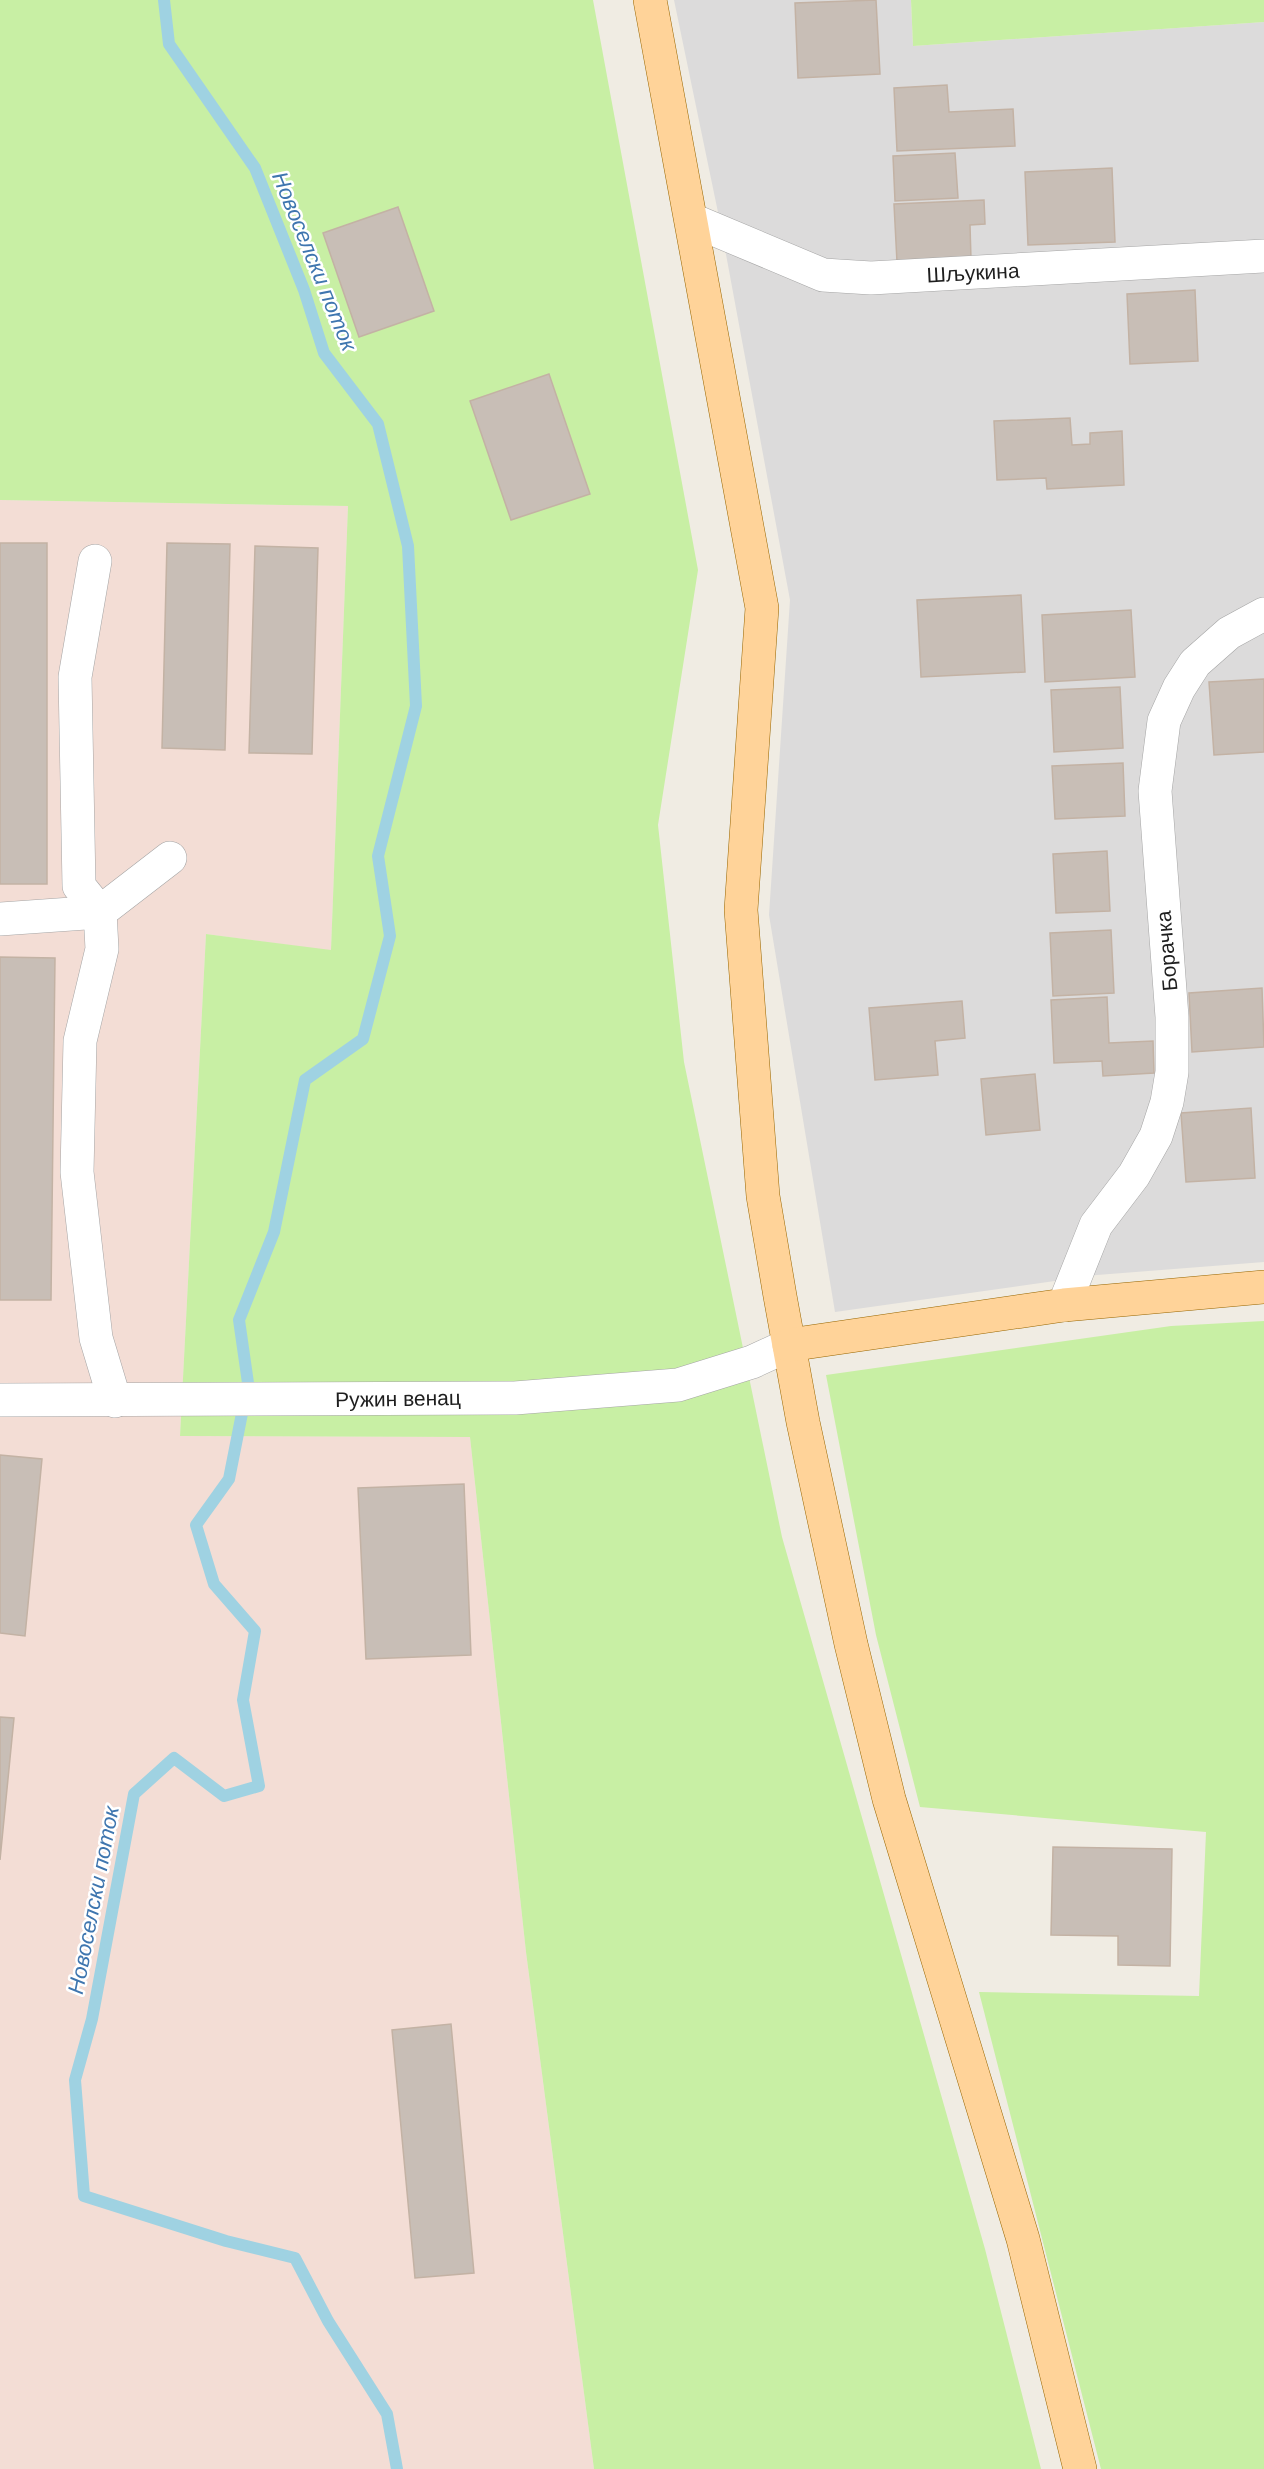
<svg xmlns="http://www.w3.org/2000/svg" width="1264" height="2469" viewBox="0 0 1264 2469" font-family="Helvetica,sans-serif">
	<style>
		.residential { fill: #dcdbdb }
		.military { fill: #f3ddd5 }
		.grass { fill: #c8efa4 }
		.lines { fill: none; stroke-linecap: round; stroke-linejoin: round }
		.stream { stroke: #9fd2e2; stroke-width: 12 }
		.building { fill: #c8beb6; stroke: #c3b2a4; stroke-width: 1.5 }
		.minor-casing { stroke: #a5a5a5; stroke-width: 34 }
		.major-casing { stroke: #986600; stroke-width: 34 }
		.minor { stroke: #fff; stroke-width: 33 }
		.major { stroke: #ffd399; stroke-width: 33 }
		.labels { text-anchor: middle; stroke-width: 5; stroke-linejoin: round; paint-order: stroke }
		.street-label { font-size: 21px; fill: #1e1e1e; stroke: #fff }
		.water-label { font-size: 22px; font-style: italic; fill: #3f76af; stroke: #fff }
	</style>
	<rect width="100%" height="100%" fill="#f0ece3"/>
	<!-- residential -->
	<polygon class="residential" points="674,0 911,0 913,46 1264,22 1264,1262 1097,1275 835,1312 769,915 790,600 720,222"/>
	<!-- military -->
	<polygon class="military" points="0,500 348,506 331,951 206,934 180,1436 470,1437 526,1952 594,2469 0,2469"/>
	<!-- grass -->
	<g class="grass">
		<polygon points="0,0 593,0 698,570 658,825 684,1062 782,1537 985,2249 1041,2469 594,2469 526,1952 470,1437 180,1436 206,934 331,950 348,506 0,500"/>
		<polygon points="911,0 1264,0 1264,22 913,46"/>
		<polygon points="1264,1321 1264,2469 1101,2469 979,1992 1199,1996 1206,1832 920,1807 876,1635 826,1375 1171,1326"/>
	</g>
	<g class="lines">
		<!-- stream -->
		<polyline class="stream" points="164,0 169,44 255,168 304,290 324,353 378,424 408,546 416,706 378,856 390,936 363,1039 305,1080 274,1232 239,1320 248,1383 229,1479 196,1525 214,1584 255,1631 243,1700 259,1786 224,1796 174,1758 134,1794 92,2019 75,2080 84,2196 226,2241 295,2258 328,2321 387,2414 397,2469"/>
	</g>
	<!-- building -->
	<g class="building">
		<polygon points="876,0 880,74 798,78 795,3"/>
		<polygon points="947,85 949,112 1013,109 1015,146 897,151 894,88"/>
		<polygon points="955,153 958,198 895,201 893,156"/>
		<polygon points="1112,168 1115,242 1028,245 1025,172"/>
		<polygon points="984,200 985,224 970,225 971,259 897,262 894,204"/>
		<polygon points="398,207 434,311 359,337 323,233"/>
		<polygon points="1195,290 1198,361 1130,364 1127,294"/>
		<polygon points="549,374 590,494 511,520 470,401"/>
		<polygon points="1070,418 1072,445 1090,444 1090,433 1122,431 1124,485 1047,489 1046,478 997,480 994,421"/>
		<rect x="0" y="543" width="47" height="341"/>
		<polygon points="167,543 230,544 225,750 162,748"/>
		<polygon points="255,546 318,548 312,754 249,753"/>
		<polygon points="1021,595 1025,672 921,677 917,600"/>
		<polygon points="1131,610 1135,677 1045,682 1042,615"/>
		<polygon points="1264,679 1264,752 1214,755 1209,682"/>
		<polygon points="1120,687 1123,748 1054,752 1051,690"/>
		<polygon points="1123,763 1125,816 1055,819 1052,766"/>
		<polygon points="1107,851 1110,911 1056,913 1053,854"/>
		<polygon points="1111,930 1114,993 1053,996 1050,933"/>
		<polygon points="0,957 55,958 51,1300 0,1300"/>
		<polygon points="1262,988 1264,1047 1192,1052 1189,993"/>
		<polygon points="1107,997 1109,1043 1153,1041 1154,1073 1103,1076 1102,1061 1054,1063 1051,1000"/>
		<polygon points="962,1001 965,1038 935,1041 938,1075 875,1080 869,1008"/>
		<polygon points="1035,1074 1040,1130 986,1135 981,1079"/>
		<polygon points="1251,1108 1255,1178 1186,1182 1181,1113"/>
		<polygon points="0,1455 42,1459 25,1636 0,1633"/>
		<polygon points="464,1484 471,1655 366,1659 358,1488"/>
		<polygon points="0,1717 14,1718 0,1860"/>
		<polygon points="1053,1847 1172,1849 1170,1966 1118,1965 1118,1936 1051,1935"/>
		<polygon points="451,2024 474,2273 415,2278 392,2030"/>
	</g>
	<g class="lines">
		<defs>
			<g id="minor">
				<polyline points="692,220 823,275 871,278 1264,256"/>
				<polyline points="95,561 75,677 79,886 100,912 102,949 80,1041 77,1172 96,1338 115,1401"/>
				<polyline points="0,919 100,912 170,858"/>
				<polyline points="1064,1305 1096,1225 1134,1175 1156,1136 1167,1102 1172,1072 1172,1017 1155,791 1164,721 1179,688 1195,663 1229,633 1264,614"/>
				<polyline points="0,1400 515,1398 678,1385 752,1362 789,1345"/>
			</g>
			<g id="major">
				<polyline points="650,0 762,608 741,910 763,1196 780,1296 803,1422 851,1644 889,1799 1023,2239 1080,2469"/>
				<polyline points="789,1345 1064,1305 1264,1287"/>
			</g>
		</defs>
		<!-- minor casing -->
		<use href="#minor" class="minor-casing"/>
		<!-- major casing -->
		<use href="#major" class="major-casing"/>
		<!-- minor -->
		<use href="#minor" class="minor"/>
		<!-- major -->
		<use href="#major" class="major"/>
	</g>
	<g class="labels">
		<!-- street labels -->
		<g class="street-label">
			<text transform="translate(973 273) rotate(-3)" y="7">Шљукина</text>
			<text transform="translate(1167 951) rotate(-95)" y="7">Борачка</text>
			<text transform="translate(398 1399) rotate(-1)" y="7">Ружин венац</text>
		</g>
		<!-- water labels -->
		<g class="water-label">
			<text transform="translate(315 261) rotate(68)" y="8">Новоселски поток</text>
			<text transform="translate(93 1900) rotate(-79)" y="8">Новоселски поток</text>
		</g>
	</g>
</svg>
